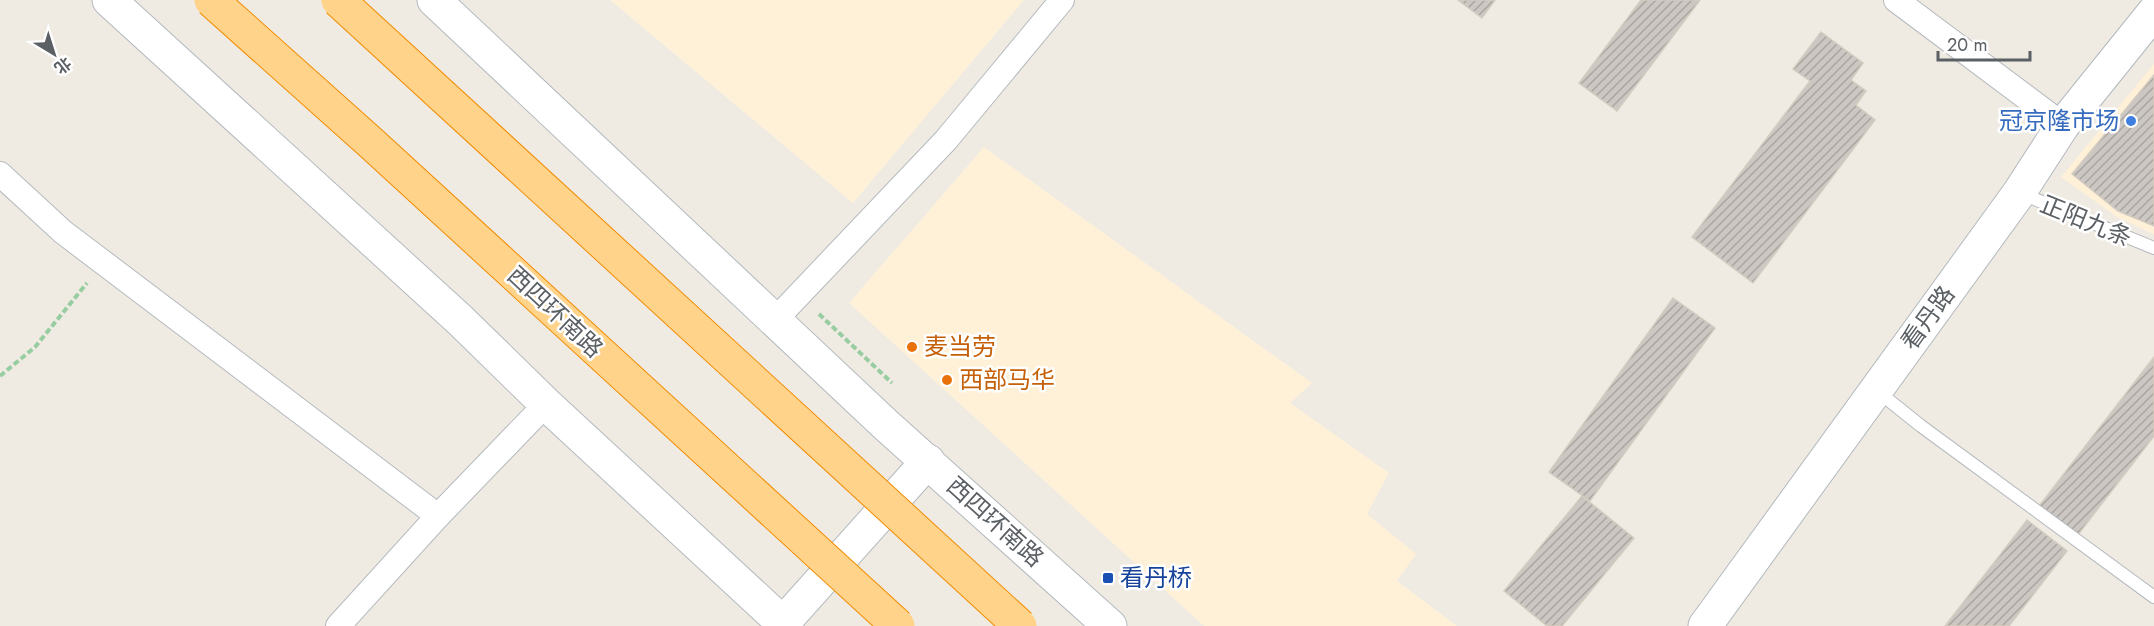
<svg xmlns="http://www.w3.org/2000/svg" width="2154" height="626" viewBox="0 0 2154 626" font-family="Jost,'Noto Sans SC',sans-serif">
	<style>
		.commercial { fill: #fff1d8 }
		.building { fill: url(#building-hatch); stroke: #d4ccc0; stroke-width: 1.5 }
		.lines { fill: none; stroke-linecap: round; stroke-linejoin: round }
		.lane-casing { stroke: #b6babe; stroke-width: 14 }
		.street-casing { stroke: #b6babe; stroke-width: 26 }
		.secondary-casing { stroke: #b4b9be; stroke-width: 35 }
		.path { stroke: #97cda0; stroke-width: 4; stroke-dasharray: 6 3; stroke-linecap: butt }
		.lane { stroke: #fff; stroke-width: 12 }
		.street { stroke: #fff; stroke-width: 24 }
		.secondary { stroke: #fff; stroke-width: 33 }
		.highway-bridge-casing { stroke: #f28b00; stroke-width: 35; stroke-linecap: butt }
		.highway-bridge { stroke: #ffd48a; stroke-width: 33 }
		.shop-dot { fill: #3f7fe0; stroke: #fff; stroke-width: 2 }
		.food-dot { fill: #e8710a; stroke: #fff; stroke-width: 2 }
		.transit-dot { fill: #1a4fb4; stroke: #fff; stroke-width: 2 }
		.labels { text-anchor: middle; stroke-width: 5; stroke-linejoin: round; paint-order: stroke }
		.shop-label { font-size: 24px; fill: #366cbe; stroke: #fff; text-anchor: end }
		.street-label { font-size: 24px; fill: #5b6065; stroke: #fff }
		.food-label { font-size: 24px; fill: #c56008; stroke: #fff; text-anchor: start }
		.transit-label { font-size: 24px; fill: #164399; stroke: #fff; text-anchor: start }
	</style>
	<defs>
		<pattern id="building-hatch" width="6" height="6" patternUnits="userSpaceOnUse" patternTransform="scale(1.5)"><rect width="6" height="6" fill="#ccc7c2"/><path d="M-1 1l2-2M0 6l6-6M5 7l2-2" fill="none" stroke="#a9a5a1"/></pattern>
	</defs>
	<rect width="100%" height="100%" fill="#efebe3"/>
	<!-- commercial -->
	<g class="commercial">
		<polygon points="610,0 1024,0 853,203"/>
		<polygon points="2154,64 2154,234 2117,217 2061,177"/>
		<polygon points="984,147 1312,383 1290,403 1389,473 1367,514 1416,554 1397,581 1457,626 1204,626 849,303"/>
	</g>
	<!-- building -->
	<g class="building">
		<polygon points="1458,0 1495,0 1482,18"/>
		<polygon points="1641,0 1700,0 1617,111 1579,83"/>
		<polygon points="1821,32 1863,63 1851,80 1866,91 1856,105 1875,120 1753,283 1692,237 1810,81 1793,69"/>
		<polygon points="2154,75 2154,226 2118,211 2072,174"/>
		<polygon points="1673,298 1715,328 1590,501 1549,472"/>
		<polygon points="2154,357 2154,436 2077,536 2039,506"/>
		<polygon points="1582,496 1634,538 1562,626 1547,626 1504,591"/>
		<polygon points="2027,520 2067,551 2009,626 1945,626"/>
	</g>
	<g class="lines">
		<defs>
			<g id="lane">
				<polyline points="2020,193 2154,248"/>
				<polyline points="1876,390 1921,426 2154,597"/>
			</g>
			<g id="street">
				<polyline points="1896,0 2063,125"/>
				<polyline points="0,174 63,232 438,516"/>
				<polyline points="774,321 946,140 1062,0"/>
				<polyline points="338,626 438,516 546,404"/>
			</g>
			<g id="secondary">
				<polyline points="109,0 460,320 546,404 786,626"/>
				<polyline points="434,0 886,425 1110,626"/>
				<polyline points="783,623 928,461"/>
				<polyline points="1705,626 2019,193 2063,125 2154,12"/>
			</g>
		</defs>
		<!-- lane casing -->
		<use href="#lane" class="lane-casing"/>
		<!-- street casing -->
		<use href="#street" class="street-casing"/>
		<!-- secondary casing -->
		<use href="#secondary" class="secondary-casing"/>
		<!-- path -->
		<g class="path">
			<polyline points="819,314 892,383"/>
			<polyline points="0,376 35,347 87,283"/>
		</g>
		<!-- lane -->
		<use href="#lane" class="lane"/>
		<!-- street -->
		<use href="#street" class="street"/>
		<!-- secondary -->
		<use href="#secondary" class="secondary"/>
		<defs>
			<g id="highway-bridge">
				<polyline points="211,0 370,142 898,626"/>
				<polyline points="338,0 1020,626"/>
			</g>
		</defs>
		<!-- highway-bridge casing -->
		<use href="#highway-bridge" class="highway-bridge-casing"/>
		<!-- highway-bridge -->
		<use href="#highway-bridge" class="highway-bridge"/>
	</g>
	<!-- markers -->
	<circle class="shop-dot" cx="2131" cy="121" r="6"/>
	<g class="food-dot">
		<circle cx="912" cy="347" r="6"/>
		<circle cx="947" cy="380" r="6"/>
	</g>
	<rect class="transit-dot" x="1102" y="572" width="12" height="12" rx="3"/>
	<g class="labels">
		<!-- shop labels -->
		<g class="shop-label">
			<text x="2119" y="129">冠京隆市场</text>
		</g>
		<!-- street labels -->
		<g class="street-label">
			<text transform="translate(2086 221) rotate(22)" y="8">正阳九条</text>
			<text transform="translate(555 312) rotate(43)" y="8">西四环南路</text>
			<text transform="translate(1928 318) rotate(-54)" y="8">看丹路</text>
			<text transform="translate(995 522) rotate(42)" y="8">西四环南路</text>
		</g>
		<!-- food labels -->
		<g class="food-label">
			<text x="924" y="355">麦当劳</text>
			<text x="959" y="388">西部马华</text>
		</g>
		<!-- transit labels -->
		<g class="transit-label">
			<text x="1120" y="586">看丹桥</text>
		</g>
	</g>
	<!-- north arrow -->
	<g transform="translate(54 54) rotate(142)" stroke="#ffffff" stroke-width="4.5" paint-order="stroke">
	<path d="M0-4.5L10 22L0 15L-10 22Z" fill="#5b6065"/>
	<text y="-9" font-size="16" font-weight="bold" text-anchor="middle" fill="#5b6065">北</text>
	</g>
	<!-- scale -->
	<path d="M1938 51v9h92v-9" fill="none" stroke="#5b6065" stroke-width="3"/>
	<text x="1947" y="51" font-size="18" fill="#5b6065" stroke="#ffffff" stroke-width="4.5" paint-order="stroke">20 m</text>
</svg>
